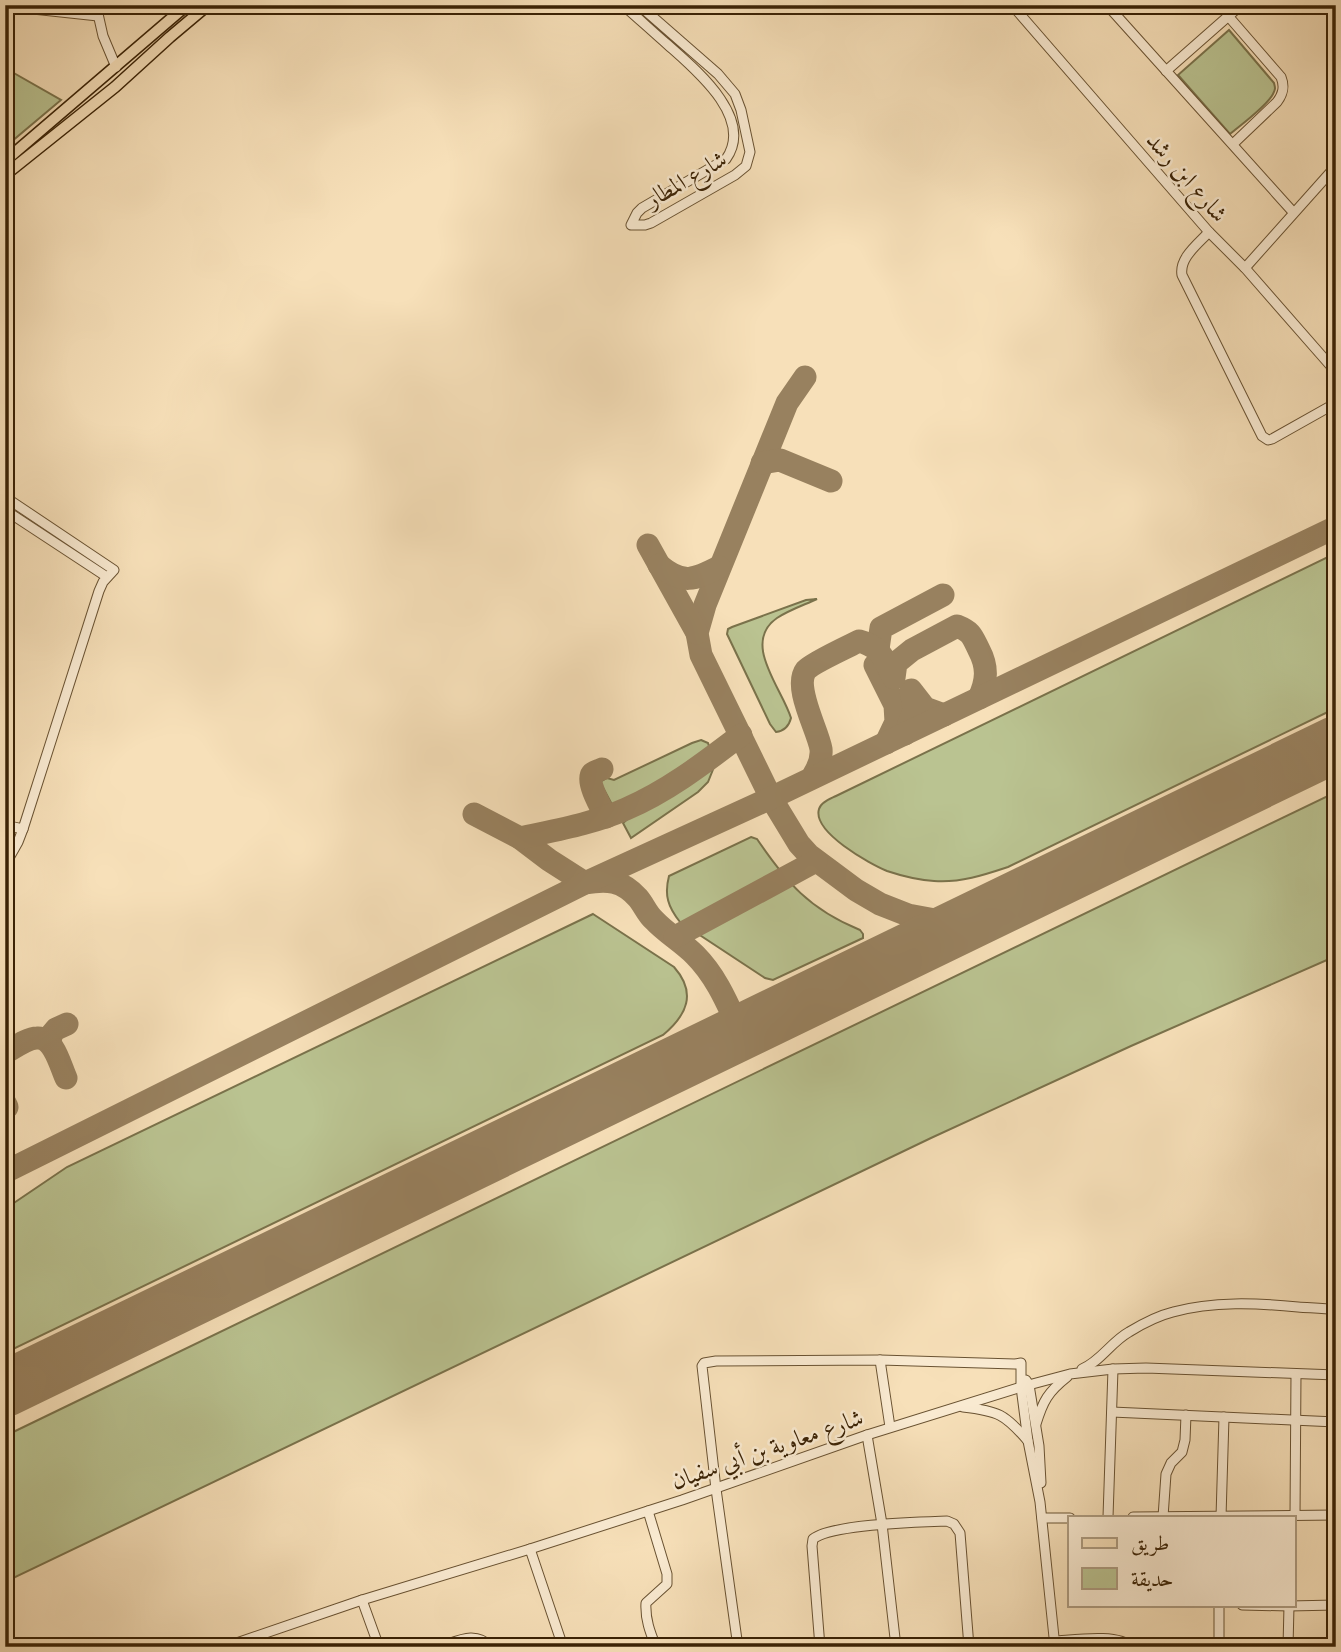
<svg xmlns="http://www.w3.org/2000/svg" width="1341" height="1652" viewBox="0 0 1341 1652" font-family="'IM FELL English',Amiri,serif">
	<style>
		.green { fill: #bac391; stroke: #7a724b; stroke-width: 2 }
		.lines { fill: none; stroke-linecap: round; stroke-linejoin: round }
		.taxiway { stroke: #98815f; stroke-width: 23 }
		.runway { stroke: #98815f; stroke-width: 56 }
		.minor-casing { stroke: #695232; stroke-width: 11 }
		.major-casing { stroke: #3a2205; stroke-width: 13 }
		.minor { stroke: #faebd2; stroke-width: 9 }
		.major { stroke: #f7e0b9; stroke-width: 10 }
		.labels { text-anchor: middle; stroke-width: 5; stroke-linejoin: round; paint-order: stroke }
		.street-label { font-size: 24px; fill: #3a2205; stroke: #faebd2 }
	</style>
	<rect width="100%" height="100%" fill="#f7e0b9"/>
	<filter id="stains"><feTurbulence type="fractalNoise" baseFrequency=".00286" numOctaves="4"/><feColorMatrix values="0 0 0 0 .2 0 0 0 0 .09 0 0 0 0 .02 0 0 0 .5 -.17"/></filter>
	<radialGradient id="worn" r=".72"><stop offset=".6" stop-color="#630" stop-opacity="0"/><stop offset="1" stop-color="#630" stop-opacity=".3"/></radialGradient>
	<!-- green -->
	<g class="green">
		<path d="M1229 30 1274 83C1275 88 1276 88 1273 94 1267 106 1242 124 1230 134L1178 75Z"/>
		<polygon points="5,68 61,100 5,147"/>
		<path d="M1336 553V708L1008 867C984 875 960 883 934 881 919 880 902 876 887 871 870 864 812 832 819 809 821 802 830 799 836 796Z"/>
		<path d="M817 599C804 605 789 610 777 618 741 643 782 688 791 718 789 726 784 731 776 732L770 724 727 634 728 629 732 627 806 600Z"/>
		<path d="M701 740 708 743 712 756C701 777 640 809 617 814L600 782 607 778 614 780 692 743Z"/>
		<polygon points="714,767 708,782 698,792 631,838 623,823 630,817 691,783"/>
		<polygon points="1336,792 1336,956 1131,1046 931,1138 5,1582 5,1436"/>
		<path d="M751 837 757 839C787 883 809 909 860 930L863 934V938L773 980 765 978 680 922C668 907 664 895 669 876Z"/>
		<path d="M593 914 674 967C697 993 687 1015 663 1035L5 1353V1209L67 1167Z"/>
	</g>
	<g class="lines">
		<!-- taxiway -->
		<g class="taxiway">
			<polyline points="805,377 787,403 705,605 697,633 701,655 771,798 799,844 809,855 856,890 880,904 908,915 962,925"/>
			<polyline points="762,463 780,460 831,481"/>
			<polyline points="648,545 697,633"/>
			<path d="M659 565C683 585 694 580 719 567"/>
			<polyline points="878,649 881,628 943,595"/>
			<polyline points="875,665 895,705 896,722 886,743"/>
			<polyline points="905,734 914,710 911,690 925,708 944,715"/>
			<path d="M602 769C598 771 594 771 592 774 586 782 602 809 606 817"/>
			<path d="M814 774C819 766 822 759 821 749 818 730 793 687 806 670 812 663 849 646 859 641 882 647 883 659 894 678L896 663 912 650 957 626C972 632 972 636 979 650 988 667 987 681 979 698"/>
			<path d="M474 814 520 838 549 860 585 883C607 879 622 880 638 898 644 905 647 914 654 920 666 933 682 942 695 955 717 977 728 1005 741 1033"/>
			<path d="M520 838C556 830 592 824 626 809 668 791 704 763 741 735"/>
			<polyline points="675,937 816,861"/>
			<polyline points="50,1043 51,1035 56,1029 67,1024"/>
			<path d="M5 1053C14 1048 27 1038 37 1038 54 1037 60 1065 66 1078"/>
			<polyline points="5,1103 7,1107"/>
			<polyline points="5,1172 585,883 771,798 1336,527"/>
			<polyline points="5,1384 18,1383"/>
		</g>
		<!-- runway -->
		<polyline class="runway" points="5,1389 1336,744"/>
		<defs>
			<g id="minor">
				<polyline points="96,5 103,36 116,67"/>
				<path d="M623 5C638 18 653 32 668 45 695 69 755 118 726 159L642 208 637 213 631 225H645L651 223 735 175 746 166 750 152 741 110 735 94 718 74 639 5"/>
				<polyline points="1012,5 1209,232 1245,268 1336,372"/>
				<polyline points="1107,5 1293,212"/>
				<polyline points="1324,5 1336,13"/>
				<polyline points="5,6 98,16"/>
				<path d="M1229 17 1281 77C1285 87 1283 94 1277 102L1233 144"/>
				<polyline points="1166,71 1241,5"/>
				<path d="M1209 232C1198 244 1179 258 1182 275L1262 436 1268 440 1272 439 1336 403"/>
				<polyline points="1245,268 1336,166"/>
				<polyline points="5,497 114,570 103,582 99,591 23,829 18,842 5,865"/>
				<polyline points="5,510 107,577"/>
				<polyline points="5,825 23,829"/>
				<polyline points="880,1360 890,1427"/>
				<path d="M1082 1369C1101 1361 1111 1342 1129 1332 1142 1324 1157 1316 1173 1312 1213 1301 1257 1303 1298 1307 1310 1308 1323 1308 1336 1310"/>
				<polyline points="1026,1380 1029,1385 1039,1446 1041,1483"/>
				<path d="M963 1407C998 1411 1005 1414 1028 1441"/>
				<polyline points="1112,1412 1336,1422"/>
				<path d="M1036 1424C1043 1401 1048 1392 1067 1377"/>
				<polyline points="867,1435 882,1524 896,1647"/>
				<path d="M648 1511 667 1574V1584L646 1603C645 1619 650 1632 656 1647"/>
				<polyline points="1295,1515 1296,1374"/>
				<polyline points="1108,1517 1113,1369"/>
				<polyline points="1133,1517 1336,1515"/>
				<polyline points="1163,1517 1166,1474 1171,1463 1182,1452 1185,1440 1186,1415"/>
				<polyline points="1221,1517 1224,1417"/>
				<polyline points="1042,1518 1070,1518"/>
				<polyline points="530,1549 563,1647"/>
				<polyline points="362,1600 379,1647"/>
				<polyline points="1242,1605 1289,1606 1336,1605"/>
				<path d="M1055 1641C1073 1640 1119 1633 1131 1647"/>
				<polyline points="225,1647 362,1600 530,1549 682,1500 867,1435 1021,1387 1070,1374 1113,1369 1146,1368 1336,1375"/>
				<path d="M439 1647C458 1641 475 1630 491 1647"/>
				<polyline points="738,1647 716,1489 702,1366 704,1363 716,1361 880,1360 1015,1364 1021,1363 1021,1387 1028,1441 1040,1502 1055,1647"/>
				<path d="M820 1647 812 1546 813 1539C831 1524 920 1522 947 1521L954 1524 960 1533 969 1647"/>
				<polyline points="1219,1647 1219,1605"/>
				<polyline points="1288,1647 1289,1606"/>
			</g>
			<g id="major">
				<polyline points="5,161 187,5"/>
				<polyline points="5,175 115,87 170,37 208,5"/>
			</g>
		</defs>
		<!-- minor casing -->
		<use href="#minor" class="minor-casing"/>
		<!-- major casing -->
		<use href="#major" class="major-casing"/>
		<!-- minor -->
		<use href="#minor" class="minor"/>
		<!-- major -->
		<use href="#major" class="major"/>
	</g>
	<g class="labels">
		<!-- street labels -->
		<g class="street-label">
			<text transform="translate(1187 177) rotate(49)" y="8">شارع ابن رشد</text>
			<text transform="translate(686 179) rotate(-30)" y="8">شارع المطار</text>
			<text transform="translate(767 1449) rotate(-19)" y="8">شارع معاوية بن أبي سفيان</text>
		</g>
	</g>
	<!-- margin -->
	<rect width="1341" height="1652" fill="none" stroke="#f7e0b9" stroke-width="28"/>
	<rect x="7" y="7" width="1327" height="1638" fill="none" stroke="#3a2205" stroke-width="3.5"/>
	<rect x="14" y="14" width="1313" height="1624" fill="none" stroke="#3a2205" stroke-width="2"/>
	<!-- legend -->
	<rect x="1068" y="1516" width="228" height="91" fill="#faebd2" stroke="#ad9b80" stroke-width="2"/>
	<rect x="1082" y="1538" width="35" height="10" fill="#f7e0b9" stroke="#ad9b80" stroke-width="2"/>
	<text x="1131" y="1550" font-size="21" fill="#3a2205">طريق</text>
	<rect x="1082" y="1568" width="35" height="21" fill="#bac391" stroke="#ad9b80" stroke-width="2"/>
	<text x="1131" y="1586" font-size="21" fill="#3a2205">حديقة</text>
	<rect width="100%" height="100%" filter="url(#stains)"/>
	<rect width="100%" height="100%" fill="url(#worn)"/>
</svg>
